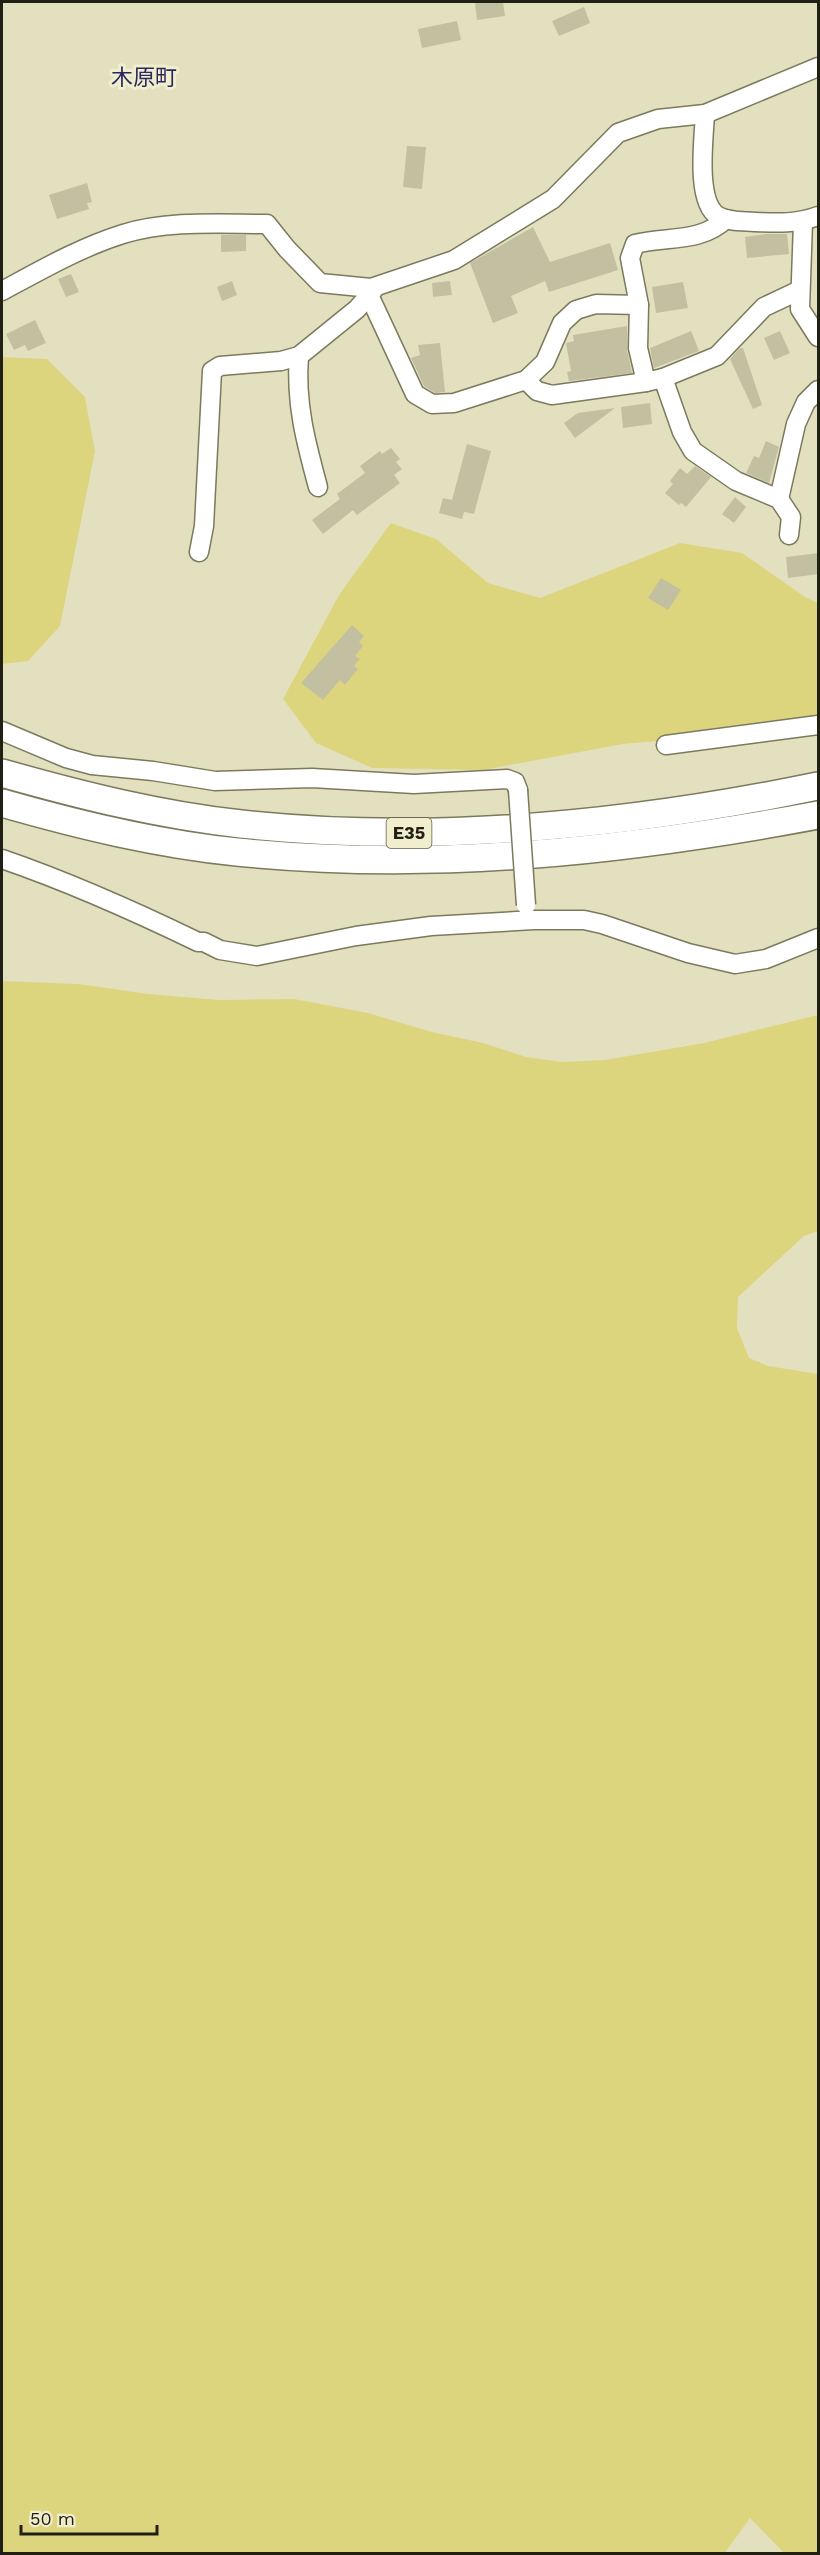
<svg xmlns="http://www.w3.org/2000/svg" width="820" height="2555" viewBox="0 0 820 2555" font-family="'Work Sans','Noto Sans JP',sans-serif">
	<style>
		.green { fill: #ddd57e }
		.building { fill: #c2c0a1 }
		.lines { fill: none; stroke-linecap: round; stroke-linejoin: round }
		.minor-casing { stroke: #7c795c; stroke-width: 21 }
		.highway-casing { stroke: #7c795c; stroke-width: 30 }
		.minor { stroke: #fff; stroke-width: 18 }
		.highway { stroke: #fff; stroke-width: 27 }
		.minor-bridge-casing { stroke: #7c795c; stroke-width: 21; stroke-linecap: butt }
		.minor-bridge { stroke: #fff; stroke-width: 18 }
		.labels { text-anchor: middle; stroke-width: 6; stroke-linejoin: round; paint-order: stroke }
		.shield { fill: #f0eecd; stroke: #5f5e4c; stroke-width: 1.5 }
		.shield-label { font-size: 18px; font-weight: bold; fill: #212015 }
		.quarter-label { font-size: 22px; fill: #2d2761; stroke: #f0eecd }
	</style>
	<rect width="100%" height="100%" fill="#e3e0c0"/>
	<!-- green -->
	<g class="green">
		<polygon points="2,357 47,359 85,397 95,451 60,626 28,661 2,664"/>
		<polygon points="391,523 436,539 488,583 540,598 680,543 742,553 805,597 818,603 818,733 751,733 623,744 483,770 372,768 316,743 283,699 339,595"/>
		<polygon points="2,981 79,984 148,994 219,1000 294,999 368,1013 432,1032 483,1043 526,1057 562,1062 605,1060 704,1043 818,1015 818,1231 804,1236 738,1297 737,1328 749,1358 768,1366 818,1374 818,2553 784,2553 750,2518 724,2554 2,2553"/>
	</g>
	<!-- building -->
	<g class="building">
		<polygon points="483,2 503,2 505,16 477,20 475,3"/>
		<polygon points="584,7 590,23 559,36 552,21"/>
		<polygon points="457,21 461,40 422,48 418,29"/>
		<polygon points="407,146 426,147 422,189 403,187"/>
		<polygon points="87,183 92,202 87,203 89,209 57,219 49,195"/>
		<polygon points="533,227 550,262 610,243 618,270 549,292 545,281 511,296 518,313 493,323 470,263"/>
		<polygon points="766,234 787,234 789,254 747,258 745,237"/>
		<polygon points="221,235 246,235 246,251 221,252"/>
		<polygon points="71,274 79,292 66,297 58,279"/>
		<polygon points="232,281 237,295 222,301 217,287"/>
		<polygon points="450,281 452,295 433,297 432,283"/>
		<polygon points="683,282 688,308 656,313 652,287"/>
		<polygon points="35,320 46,343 28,351 25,345 14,350 6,334"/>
		<polygon points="627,326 627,350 632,373 569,381 567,372 571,371 566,343 574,341 573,335"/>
		<polygon points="691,331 699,351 654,368 650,348"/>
		<polygon points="780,331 790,353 774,360 764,338"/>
		<polygon points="440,343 445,392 435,393 424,386 411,358 420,355 418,345"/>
		<polygon points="740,348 743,348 762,405 753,409 730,359"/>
		<polygon points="650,403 652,424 623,428 621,407"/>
		<polygon points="615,408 575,438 564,423 578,413"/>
		<polygon points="766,441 779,447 769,483 746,473 754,456 759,458"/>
		<polygon points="467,444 491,451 474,514 464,512 462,519 439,513 443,498 452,500"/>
		<polygon points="391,448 400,459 396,462 402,469 394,475 400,483 357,515 353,510 323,534 312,520 340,499 337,494 365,473 360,466 380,451 382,454"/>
		<polygon points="695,466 711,477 686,507 681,503 679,505 665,493 673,484 670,481 680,468 687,474"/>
		<polygon points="735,497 746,507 734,523 722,514"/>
		<polygon points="819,553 819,574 788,578 786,557"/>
		<polygon points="661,578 681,590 668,610 648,598"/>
		<polygon points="352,625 364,636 359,642 363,646 355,656 360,659 354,666 358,669 345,685 340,680 323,700 301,683"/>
	</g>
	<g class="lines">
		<defs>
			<g id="minor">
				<path d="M705 114C704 137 695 202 718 216 728 222 744 221 755 222 777 223 797 224 818 216"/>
				<polyline points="803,222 800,309 818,337"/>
				<path d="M2 291C41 270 81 247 123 234 169 220 219 224 267 224L287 249 320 283 371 288 454 260 553 199 618 133 658 119 705 114 818 67"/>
				<polyline points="369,295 415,394 432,404 454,403 526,380 545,362 562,323 576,310 596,304 639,305"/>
				<path d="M299 356C295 402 306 443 318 487"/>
				<polyline points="663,378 682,432 693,451 736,481 779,499 791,517 789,535"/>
				<polyline points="526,380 537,391 552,395 646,382 663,378 717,356 764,307 800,290"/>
				<path d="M646 382 638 348 639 305 630 258 635 244C667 236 701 243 726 219"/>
				<polyline points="779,499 796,424 806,402 818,390"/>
				<polyline points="199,552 204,526 212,371 220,366 281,361 299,356 357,309 375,288"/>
				<polyline points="2,731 66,758 92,765 153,771 215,781 312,778 414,784 507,779 515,782 518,790"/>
				<polyline points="666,745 818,725"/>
				<path d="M2 859C69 882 134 911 198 942H204L220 950 257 956 356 936 431 926 534 920H584L602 924 688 953 735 964 766 959 818 938"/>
			</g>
			<g id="highway">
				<path d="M2 773C80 795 159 815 241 824 434 845 629 825 818 786"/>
				<path d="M2 803C79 825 157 844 237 852 433 872 626 851 818 815"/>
			</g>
		</defs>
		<!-- minor casing -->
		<use href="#minor" class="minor-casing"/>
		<!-- highway casing -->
		<use href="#highway" class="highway-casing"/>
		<!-- minor -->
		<use href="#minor" class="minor"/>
		<!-- highway -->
		<use href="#highway" class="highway"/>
		<defs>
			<polyline id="minor-bridge" points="518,790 526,905"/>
		</defs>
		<!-- minor-bridge casing -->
		<use href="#minor-bridge" class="minor-bridge-casing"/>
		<!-- minor-bridge -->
		<use href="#minor-bridge" class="minor-bridge"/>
	</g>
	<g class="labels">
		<!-- shield labels -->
		<rect class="shield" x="386.5" y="818" width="45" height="30" rx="4.5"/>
		<g class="shield-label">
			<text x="409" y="839">E35</text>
		</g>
		<!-- quarter labels -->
		<g class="quarter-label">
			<text x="144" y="85">木原町</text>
		</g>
	</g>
	<!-- border -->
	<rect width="820" height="2555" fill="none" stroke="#212015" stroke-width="6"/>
	<!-- scale -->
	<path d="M21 2525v9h136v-9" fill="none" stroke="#212015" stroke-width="3"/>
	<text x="30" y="2525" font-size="18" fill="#212015" stroke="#f0eecd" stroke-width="4.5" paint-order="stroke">50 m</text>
</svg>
